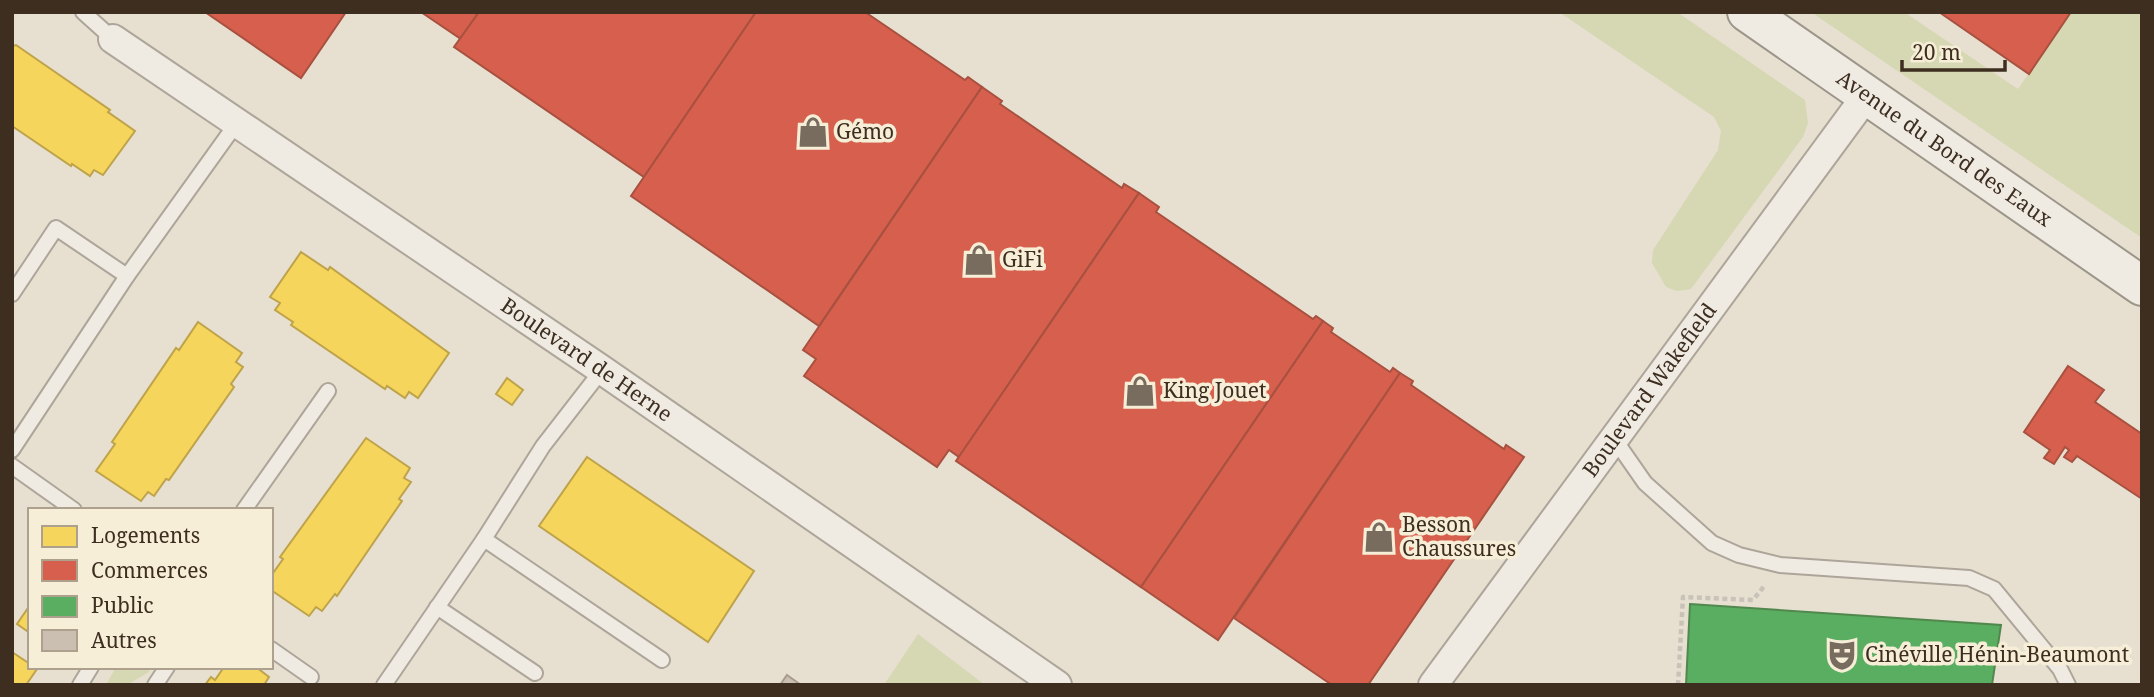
<svg xmlns="http://www.w3.org/2000/svg" width="2154" height="697" viewBox="0 0 2154 697" font-family="'Noto Serif',serif">
	<style>
		.green { fill: #d6d7b3 }
		.homes { fill: #f6d55c; stroke: #bea34a; stroke-width: 2 }
		.shops { fill: #d6604d; stroke: #a85140; stroke-width: 2 }
		.public { fill: #5aae61; stroke: #51884e; stroke-width: 2 }
		.building { fill: #cbbfb2; stroke: #a89c90; stroke-width: 2 }
		.lines { fill: none; stroke-linecap: round; stroke-linejoin: round }
		.lane-casing { stroke: #ada599; stroke-width: 18 }
		.street-casing { stroke: #ada599; stroke-width: 32 }
		.secondary-casing { stroke: #9c958a; stroke-width: 42 }
		.path { stroke: #c8c2b9; stroke-width: 4.5; stroke-dasharray: 5 3.5; stroke-linecap: butt }
		.lane { stroke: #efebe3; stroke-width: 14 }
		.street { stroke: #efebe3; stroke-width: 28 }
		.secondary { stroke: #efebe3; stroke-width: 38 }
		.labels { text-anchor: middle; stroke-width: 7; stroke-linejoin: round; paint-order: stroke }
		.poi-label { font-size: 21px; fill: #3d2e20; stroke: #f7eed8; text-anchor: start }
		.street-label { font-size: 21px; fill: #3d2e20; stroke: #f7eed8 }
	</style>
	<rect width="100%" height="100%" fill="#e7e0d1"/>
	<!-- green -->
	<g class="green">
		<polygon points="1559,12 1677,12 1805,100 1808,123 1803,137 1691,289 1677,291 1666,287 1652,263 1653,250 1718,150 1721,131 1714,117"/>
		<polygon points="1811,12 1904,12 2018,89 2071,12 2142,12 2142,238"/>
		<polygon points="918,634 985,685 884,685"/>
		<polygon points="116,667 150,667 149,672 127,685 106,685"/>
	</g>
	<!-- homes -->
	<g class="homes">
		<polygon points="16,45 110,110 108,112 135,131 103,175 94,170 90,176 72,164 71,166 12,126 12,46"/>
		<polygon points="301,252 328,270 330,267 449,353 418,398 409,392 405,398 387,386 385,389 291,325 293,322 275,310 280,303 270,297"/>
		<polygon points="198,322 242,353 236,362 243,367 231,384 234,387 169,480 166,479 154,496 148,492 141,501 96,471 115,444 112,442 176,348 179,350"/>
		<polygon points="507,378 523,390 512,405 496,394"/>
		<polygon points="366,438 410,468 404,478 411,482 399,499 402,501 337,596 335,594 322,611 316,607 309,616 271,590 271,576 283,559 280,557"/>
		<polygon points="587,457 754,571 708,642 539,526"/>
		<polygon points="30,605 30,633 17,624"/>
		<polygon points="12,652 30,664 30,667 37,669 26,685 12,685"/>
		<polygon points="224,667 256,667 269,677 264,685 205,685 211,677 215,680"/>
	</g>
	<!-- shops -->
	<g class="shops">
		<polygon points="205,12 346,12 301,78"/>
		<polygon points="421,12 479,12 461,39"/>
		<polygon points="479,12 756,12 644,177 454,47"/>
		<polygon points="756,12 865,12 965,80 968,77 982,87 819,326 631,196"/>
		<polygon points="1939,12 2071,12 2029,74"/>
		<polygon points="982,87 1002,101 1000,104 1122,188 1124,184 1139,193 959,457 949,450 937,467 804,376 816,359 803,350"/>
		<polygon points="1139,193 1159,207 1156,212 1313,319 1316,316 1323,321 1141,587 956,461"/>
		<polygon points="1323,321 1333,328 1331,332 1390,372 1393,368 1400,373 1218,640 1141,587"/>
		<polygon points="2068,366 2104,390 2095,402 2142,434 2142,499 2077,456 2072,462 2064,457 2069,450 2065,447 2054,464 2044,458 2050,450 2024,432"/>
		<polygon points="1400,373 1413,381 1411,385 1504,449 1506,445 1524,457 1368,685 1332,685 1234,618"/>
	</g>
	<!-- public -->
	<polygon class="public" points="1690,604 2001,625 1992,685 1686,685"/>
	<!-- building -->
	<polygon class="building" points="787,675 801,685 780,685"/>
	<g class="lines">
		<defs>
			<g id="lane">
				<polyline points="83,12 113,39"/>
				<polyline points="12,294 56,228 127,276"/>
				<polyline points="1615,440 1645,483 1712,543 1739,555 1780,565 1969,578 1994,589 2060,669 2068,685"/>
				<polyline points="12,450 127,276 236,124"/>
				<polyline points="12,466 74,510"/>
				<polyline points="244,510 328,391"/>
				<polyline points="484,539 662,660"/>
				<polyline points="437,607 535,673"/>
				<polyline points="271,649 311,677"/>
				<polyline points="80,685 91,667"/>
				<polyline points="155,685 167,667"/>
				<polyline points="384,685 484,539 543,446 602,370"/>
			</g>
			<g id="street">
				<path id="s1" d="M113 39 602 370 1057 685"/>
				<path id="s2" d="M1433 685 1867 95"/>
			</g>
			<g id="secondary">
				<path id="s3" d="M1747 12 2142 286"/>
			</g>
		</defs>
		<!-- lane casing -->
		<use href="#lane" class="lane-casing"/>
		<!-- street casing -->
		<use href="#street" class="street-casing"/>
		<!-- secondary casing -->
		<use href="#secondary" class="secondary-casing"/>
		<!-- path -->
		<polyline class="path" points="1678,685 1683,597 1753,600 1765,585"/>
		<!-- lane -->
		<use href="#lane" class="lane"/>
		<!-- street -->
		<use href="#street" class="street"/>
		<!-- secondary -->
		<use href="#secondary" class="secondary"/>
	</g>
	<!-- icons -->
	<defs>
		<symbol id="shop-bare" viewBox="-9 -9 18 18"><path d="M-5-2.5h2.3a2.7 3.5 0 0 1 5.4 0H5L5.5 6h-11ZM-1.5-2.5h3a1.5 2.3 0 0 0-3 0Z" fill="#786c5e" stroke="#f7eed8" stroke-width="2.5" paint-order="stroke"/></symbol>
		<symbol id="theatre-bare" viewBox="-9 -9 18 18"><path d="M-5-5.5Q0-4 5-5.5V0Q5 5 0 6Q-5 5-5 0ZM-3.3-2.5H-1v1.5H-3.3ZM1-2.5H3.3v1.5H1ZM-2.8 1Q0 5.5 2.8 1Z" fill="#786c5e" stroke="#f7eed8" stroke-width="2.5" paint-order="stroke"/></symbol>
	</defs>
	<g fill-rule="evenodd">
		<use href="#shop-bare" x="791" y="110" width="44" height="44"/>
		<use href="#shop-bare" x="957" y="238" width="44" height="44"/>
		<use href="#shop-bare" x="1118" y="369" width="44" height="44"/>
		<use href="#shop-bare" x="1357" y="515" width="44" height="44"/>
		<use href="#theatre-bare" x="1820" y="633" width="44" height="44"/>
	</g>
	<g class="labels">
		<!-- poi labels -->
		<g class="poi-label">
			<text x="836" y="139">Gémo</text>
			<text x="1002" y="267">GiFi</text>
			<text x="1163" y="398">King Jouet</text>
			<text x="1402" y="532">Besson<tspan x="1402" dy="24">Chaussures</tspan></text>
			<text x="1865" y="662">Cinéville Hénin-Beaumont</text>
		</g>
		<!-- street labels -->
		<g class="street-label">
			<text dy="7" stroke="none"><textPath href="#s3" startOffset="240">Avenue du Bord des Eaux</textPath></text>
			<text dy="7" stroke="none"><textPath href="#s1" startOffset="572">Boulevard de Herne</textPath></text>
			<text dy="7" stroke="none"><textPath href="#s2" startOffset="366">Boulevard Wakefield</textPath></text>
		</g>
	</g>
	<!-- border -->
	<rect width="2154" height="697" fill="none" stroke="#3d2e20" stroke-width="28"/>
	<!-- legend -->
	<rect x="28" y="508" width="245" height="161" fill="#f7eed8" stroke="#ada18e" stroke-width="2"/>
	<rect x="42" y="526" width="35" height="21" fill="#f6d55c" stroke="#ada18e" stroke-width="2"/>
	<text x="91" y="543" font-size="21" fill="#3d2e20">Logements</text>
	<rect x="42" y="560" width="35" height="21" fill="#d6604d" stroke="#ada18e" stroke-width="2"/>
	<text x="91" y="578" font-size="21" fill="#3d2e20">Commerces</text>
	<rect x="42" y="596" width="35" height="21" fill="#5aae61" stroke="#ada18e" stroke-width="2"/>
	<text x="91" y="613" font-size="21" fill="#3d2e20">Public</text>
	<rect x="42" y="630" width="35" height="21" fill="#cbbfb2" stroke="#ada18e" stroke-width="2"/>
	<text x="91" y="648" font-size="21" fill="#3d2e20">Autres</text>
	<!-- scale -->
	<path d="M1902 60v10h103v-10" fill="none" stroke="#3d2e20" stroke-width="3.5"/>
	<text x="1912" y="60" font-size="21" fill="#3d2e20" stroke="#f7eed8" stroke-width="5" paint-order="stroke">20 m</text>
</svg>
